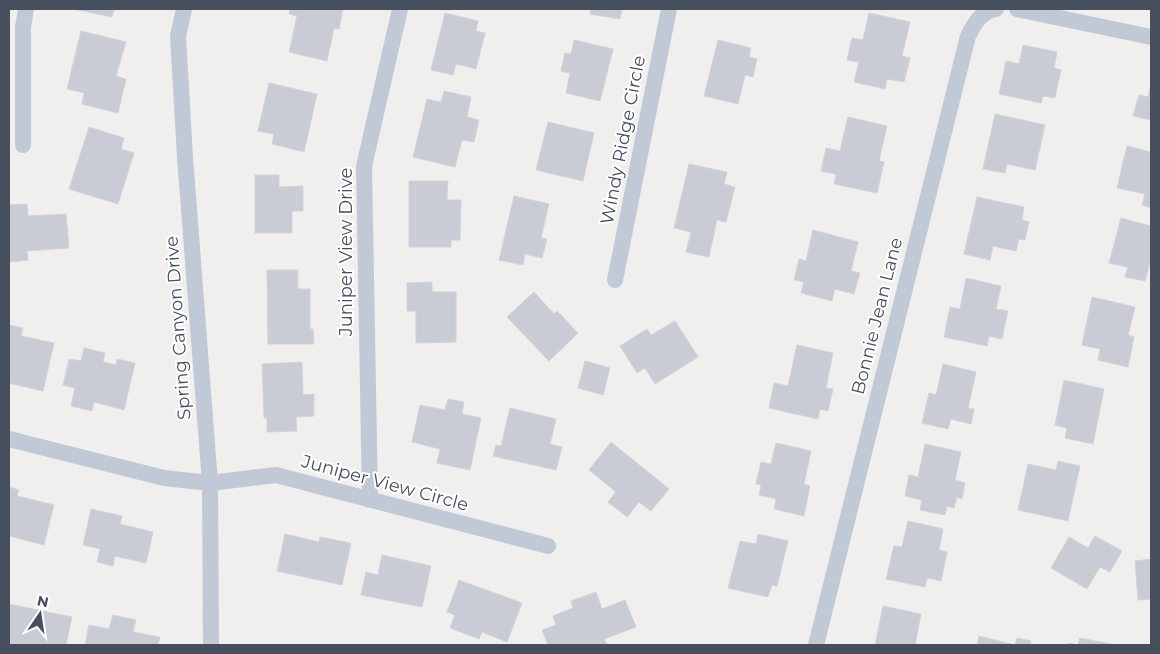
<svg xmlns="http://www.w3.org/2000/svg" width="1160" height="654" viewBox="0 0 1160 654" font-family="Montserrat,sans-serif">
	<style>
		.building { fill: #caccd5; stroke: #d2d3db }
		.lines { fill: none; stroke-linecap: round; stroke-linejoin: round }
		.street { stroke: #c0c9d5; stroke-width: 16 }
		.labels { text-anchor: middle; stroke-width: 4; stroke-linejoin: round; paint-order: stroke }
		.street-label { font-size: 18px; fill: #454f5e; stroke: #fff }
	</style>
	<rect width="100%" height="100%" fill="#f1eeee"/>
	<!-- building -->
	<g class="building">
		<polygon points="73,9 114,9 112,17"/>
		<polygon points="290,9 343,9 339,29 334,28 327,61 289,52 297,16 289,14"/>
		<polygon points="591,9 622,9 620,19 590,14"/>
		<polygon points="445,13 478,21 476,31 485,33 476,69 456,64 453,75 431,70"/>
		<polygon points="869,13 910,22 902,56 910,58 904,82 887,79 885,89 854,82 859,62 847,60 852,38 863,40"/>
		<polygon points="81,31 126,42 116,76 126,79 118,113 82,104 84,93 67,89"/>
		<polygon points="574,40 613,49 600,101 566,93 570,73 561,71 565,53 571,54"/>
		<polygon points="718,40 751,48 749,57 757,59 753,77 745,75 738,104 704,96"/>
		<polygon points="1023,45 1057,52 1054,68 1061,70 1055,98 1043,96 1041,103 999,94 1006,61 1019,64"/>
		<polygon points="269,83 317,94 304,152 272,144 274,134 258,131"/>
		<polygon points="1151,85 1151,120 1133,116 1139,95 1148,97"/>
		<polygon points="444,91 471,97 467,117 479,120 474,142 462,140 455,167 413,157 427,99 441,102"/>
		<polygon points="995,114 1045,125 1035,170 1007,164 1005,173 983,169"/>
		<polygon points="848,117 887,126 879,161 884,162 877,193 834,184 836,174 821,171 826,148 840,151"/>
		<polygon points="548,122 594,133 583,181 536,170"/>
		<polygon points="89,127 124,138 121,149 134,153 118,204 69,189"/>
		<polygon points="1127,146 1151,152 1151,208 1142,205 1145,194 1117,188"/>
		<polygon points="689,164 727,172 724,184 735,187 726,222 717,220 709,257 686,252 691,232 674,228"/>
		<polygon points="255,175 279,175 279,187 303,186 303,211 292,211 292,233 255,233"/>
		<polygon points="409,181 448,181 447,200 461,200 460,240 451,240 451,247 409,247"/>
		<polygon points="514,196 549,204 541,238 547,239 542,258 525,254 523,265 499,260"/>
		<polygon points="977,197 1024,207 1022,220 1029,222 1025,240 1019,239 1016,251 993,246 990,260 964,254"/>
		<polygon points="27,204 28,216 66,214 69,248 27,251 28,260 9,262 9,205"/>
		<polygon points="1121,218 1151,226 1151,258 1145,281 1125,277 1128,267 1109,263"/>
		<polygon points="813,230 858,242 851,271 860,273 854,294 835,289 832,301 801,293 804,282 794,280 799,259 806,261"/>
		<polygon points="267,270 298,270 298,289 310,289 310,329 313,329 314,344 268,344"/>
		<polygon points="966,278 1001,286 996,309 1008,311 1002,339 989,336 987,346 944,337 950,307 960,309"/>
		<polygon points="432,282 432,292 456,292 456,342 416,343 416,311 407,311 407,283"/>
		<polygon points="534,292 554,314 557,311 578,333 549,361 507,317"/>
		<polygon points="1092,297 1135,307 1128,335 1134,337 1128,367 1098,360 1100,349 1082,345"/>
		<polygon points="675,321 698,357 655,384 645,368 637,373 620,346 647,329 651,335"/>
		<polygon points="9,325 23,328 21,336 54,343 43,391 9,383"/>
		<polygon points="797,345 833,353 826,388 833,389 828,411 820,409 818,419 769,408 774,383 788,386"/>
		<polygon points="84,348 105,353 103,362 116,365 117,359 135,363 124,410 94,402 92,411 71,406 75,388 63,385 69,359 81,361"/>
		<polygon points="585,361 610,368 603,395 578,388"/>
		<polygon points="302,362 303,395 314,394 314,416 296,417 297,431 267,432 267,418 264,418 262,364"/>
		<polygon points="943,364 976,372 968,408 974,409 971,424 951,419 948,429 922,423 929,393 936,395"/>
		<polygon points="1064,380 1104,389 1093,444 1065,438 1067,428 1055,425"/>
		<polygon points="448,399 464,402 462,414 481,418 470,470 437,463 440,449 412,442 420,405 445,410"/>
		<polygon points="510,408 556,419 550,444 562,447 556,470 493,456 496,445 501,446"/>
		<polygon points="611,442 669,489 651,511 639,502 627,517 608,502 616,492 589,470"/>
		<polygon points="776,443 811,451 804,484 810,486 804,516 774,509 776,499 759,495 761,485 756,484 761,462 771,464"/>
		<polygon points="925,444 961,452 955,480 965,483 962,499 957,497 954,508 947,506 945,515 920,510 922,500 905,496 909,475 918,477"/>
		<polygon points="1058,461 1080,466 1068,521 1018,510 1028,464 1056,470"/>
		<polygon points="9,487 19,490 17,496 54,505 44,545 9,536"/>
		<polygon points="91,509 122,516 120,524 153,532 146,563 115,556 113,566 97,562 100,549 83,545"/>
		<polygon points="908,521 943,529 939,550 947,552 941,581 927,578 925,587 886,579 894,546 902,547"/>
		<polygon points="285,534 319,542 320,537 351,543 342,585 277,571"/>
		<polygon points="758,534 788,541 777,586 772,585 768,597 728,588 740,541 756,544"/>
		<polygon points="1095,536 1122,551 1110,572 1100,567 1087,589 1051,568 1069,537 1088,548"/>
		<polygon points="382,555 431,566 422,607 361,595 366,572 378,575"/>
		<polygon points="1151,559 1151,599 1138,600 1135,561"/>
		<polygon points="459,580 522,603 507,642 482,632 479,639 450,628 455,615 447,612"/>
		<polygon points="596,592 602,609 625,600 636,627 604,639 607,645 548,645 542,630 556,625 553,616 573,608 571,601"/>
		<polygon points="9,604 72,617 66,645 9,645"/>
		<polygon points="883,606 921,614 915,645 875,645"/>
		<polygon points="113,615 136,620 133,632 160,637 158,645 85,645 89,625 109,629"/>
		<polygon points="979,636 1015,645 1017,638 1031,641 1030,645 977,645"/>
		<polygon points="1080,638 1116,645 1068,645 1068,643 1078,645"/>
	</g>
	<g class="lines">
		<!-- street -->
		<g class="street">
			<polyline points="184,9 178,36 185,157 210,483 211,645"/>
			<polyline points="1017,9 1151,37"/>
			<polyline points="23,145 23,27 26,9"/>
			<polyline points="615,280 669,9"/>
			<polyline points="9,439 164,478 210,483 276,475 548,546"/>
			<polyline points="370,500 364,166 400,9"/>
			<path d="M816 645 968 36C975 23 981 11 996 9"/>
		</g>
	</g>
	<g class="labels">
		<!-- street labels -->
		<g class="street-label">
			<text transform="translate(623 140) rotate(-79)" y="6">Windy Ridge Circle</text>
			<text transform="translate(346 252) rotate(-90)" y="6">Juniper View Drive</text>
			<text transform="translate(877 316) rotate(-76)" y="6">Bonnie Jean Lane</text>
			<text transform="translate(178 328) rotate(-94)" y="6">Spring Canyon Drive</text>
			<text transform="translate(385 483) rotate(15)" y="6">Juniper View Circle</text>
		</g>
	</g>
	<!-- border -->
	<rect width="1160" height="654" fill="none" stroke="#454f5e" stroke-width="20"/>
	<!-- north arrow -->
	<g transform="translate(40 614) rotate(13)" stroke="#ffffff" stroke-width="4" paint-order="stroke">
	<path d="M0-4L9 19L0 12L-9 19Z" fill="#454f5e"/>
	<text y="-8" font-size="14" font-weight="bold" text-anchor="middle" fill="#454f5e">N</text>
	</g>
</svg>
